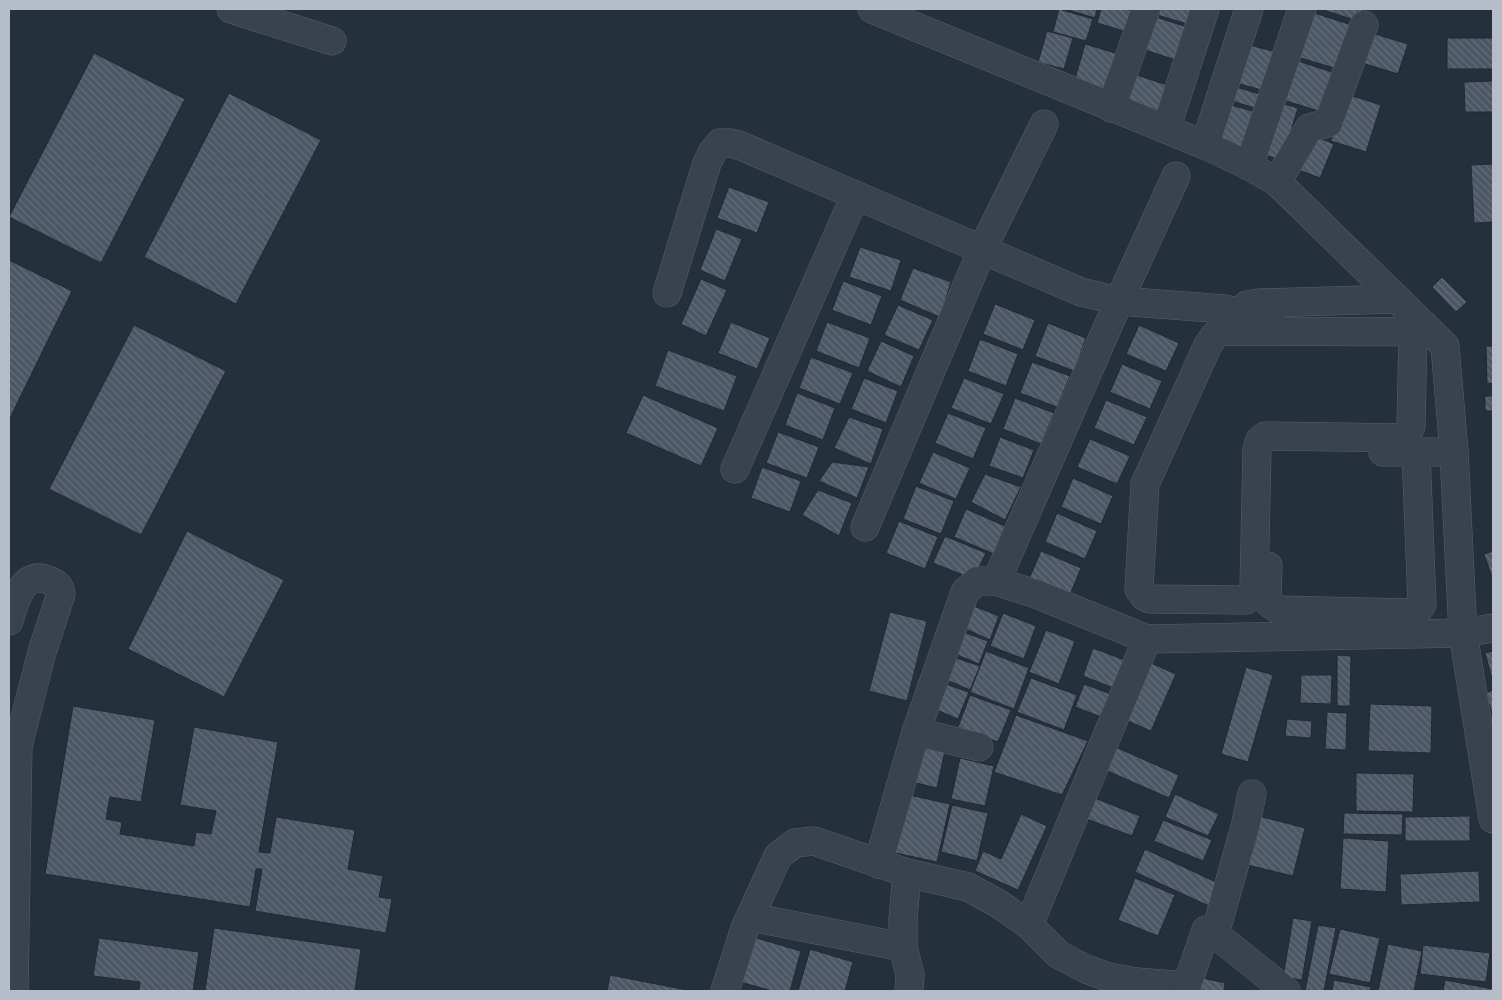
<svg xmlns="http://www.w3.org/2000/svg" width="1502" height="1000" viewBox="0 0 1502 1000" font-family="Commissioner,sans-serif">
	<style>
		.building { fill: url(#building-back-hatch); stroke: #202934 }
		.lines { fill: none; stroke-linecap: round; stroke-linejoin: round }
		.minor-casing { stroke: #57606b; stroke-width: 29 }
		.minor { stroke: #39424d; stroke-width: 28 }
	</style>
	<defs>
		<pattern id="building-back-hatch" width="6" height="6" patternUnits="userSpaceOnUse" patternTransform="scale(1.25)"><rect width="6" height="6" fill="#4c5765"/><path d="M-1 5l2 2M0 0l6 6M5-1l2 2" fill="none" stroke="#646d7a"/></pattern>
	</defs>
	<rect width="100%" height="100%" fill="#25303d"/>
	<!-- building -->
	<g class="building">
		<polygon points="1059,9 1093,19 1086,41 1053,32"/>
		<polygon points="1065,9 1097,9 1095,18"/>
		<polygon points="1101,9 1125,9 1140,13 1134,34 1097,23"/>
		<polygon points="1156,9 1203,9 1197,27 1154,14"/>
		<polygon points="1320,9 1362,9 1358,21"/>
		<polygon points="1308,11 1358,27 1344,71 1294,56"/>
		<polygon points="1153,16 1196,30 1185,63 1142,49"/>
		<polygon points="1047,31 1073,38 1064,69 1038,62"/>
		<polygon points="1368,32 1408,44 1398,74 1359,62"/>
		<rect x="1447" y="38" width="46" height="31"/>
		<polygon points="1085,44 1122,55 1110,96 1073,86"/>
		<polygon points="1246,44 1280,53 1269,92 1236,83"/>
		<polygon points="94,53 185,99 101,263 9,217"/>
		<polygon points="1292,59 1341,75 1328,114 1280,99"/>
		<polygon points="1134,74 1167,85 1158,113 1125,102"/>
		<polygon points="1493,81 1493,112 1465,112 1464,82"/>
		<polygon points="1233,86 1269,97 1264,111 1229,100"/>
		<polygon points="229,93 321,140 236,304 144,257"/>
		<polygon points="1346,94 1381,105 1366,152 1331,141"/>
		<polygon points="1278,102 1298,108 1282,160 1261,154"/>
		<polygon points="1228,104 1262,114 1251,151 1217,141"/>
		<polygon points="1312,135 1334,144 1320,178 1299,170"/>
		<polygon points="1493,164 1493,222 1474,223 1471,165"/>
		<polygon points="729,187 769,202 757,233 717,218"/>
		<polygon points="716,229 742,239 725,281 700,270"/>
		<polygon points="860,247 901,260 891,291 849,277"/>
		<polygon points="9,260 72,291 9,420"/>
		<polygon points="913,268 951,282 940,317 900,300"/>
		<polygon points="1442,277 1467,302 1456,312 1432,287"/>
		<polygon points="701,279 727,290 706,336 681,324"/>
		<polygon points="843,281 882,296 871,325 832,310"/>
		<polygon points="995,304 1035,320 1023,350 983,334"/>
		<polygon points="898,305 933,320 919,350 884,335"/>
		<polygon points="731,322 770,338 757,369 718,353"/>
		<polygon points="827,322 870,338 859,368 816,351"/>
		<polygon points="1048,323 1086,338 1074,371 1035,356"/>
		<polygon points="134,325 226,371 141,535 49,489"/>
		<polygon points="1139,325 1179,343 1166,371 1126,354"/>
		<polygon points="980,339 1018,354 1006,386 968,371"/>
		<polygon points="881,341 914,356 901,387 867,371"/>
		<polygon points="1486,346 1493,346 1493,383 1487,384"/>
		<polygon points="668,350 737,376 724,411 655,386"/>
		<polygon points="811,357 853,373 840,404 799,388"/>
		<polygon points="1032,362 1070,376 1057,407 1020,393"/>
		<polygon points="1122,364 1162,381 1150,409 1110,392"/>
		<polygon points="864,378 898,391 886,423 851,409"/>
		<polygon points="964,378 1004,394 991,424 951,408"/>
		<polygon points="797,393 835,408 823,440 785,425"/>
		<polygon points="643,395 718,428 701,466 626,433"/>
		<rect x="1485" y="396" width="8" height="15"/>
		<polygon points="1015,398 1054,413 1041,444 1003,429"/>
		<polygon points="1106,400 1147,417 1134,445 1094,428"/>
		<polygon points="948,413 986,428 973,459 935,443"/>
		<polygon points="849,417 883,429 871,464 834,448"/>
		<polygon points="778,432 819,447 807,478 766,463"/>
		<polygon points="1000,437 1034,450 1023,478 989,466"/>
		<polygon points="1090,439 1130,456 1117,484 1077,467"/>
		<polygon points="933,452 970,468 956,499 919,483"/>
		<polygon points="832,462 869,467 857,498 819,481"/>
		<polygon points="762,467 801,481 790,512 751,498"/>
		<polygon points="985,474 1021,487 1005,520 971,502"/>
		<polygon points="1073,478 1113,496 1101,524 1061,507"/>
		<polygon points="916,486 954,501 941,534 903,519"/>
		<polygon points="818,490 852,503 839,536 802,515"/>
		<polygon points="966,509 1005,526 994,554 954,537"/>
		<polygon points="1057,513 1097,531 1085,559 1045,542"/>
		<polygon points="899,521 938,537 925,569 886,553"/>
		<polygon points="187,531 284,580 224,697 128,649"/>
		<polygon points="945,536 986,553 973,579 933,563"/>
		<polygon points="1041,551 1081,568 1069,597 1029,579"/>
		<polygon points="1493,551 1493,580 1484,554"/>
		<polygon points="966,603 999,616 990,640 957,625"/>
		<polygon points="890,612 927,621 907,701 869,691"/>
		<polygon points="1003,613 1036,626 1024,659 990,646"/>
		<polygon points="955,629 988,641 979,664 948,651"/>
		<polygon points="1046,630 1075,641 1059,684 1029,672"/>
		<polygon points="1093,648 1127,661 1116,689 1083,676"/>
		<polygon points="986,651 1029,668 1014,709 970,692"/>
		<polygon points="1493,651 1493,682 1485,653"/>
		<polygon points="947,655 980,666 970,690 940,677"/>
		<polygon points="1337,655 1351,656 1350,706 1337,706"/>
		<polygon points="1144,660 1176,674 1151,731 1119,717"/>
		<polygon points="1246,667 1273,675 1248,762 1221,754"/>
		<polygon points="1301,675 1332,675 1331,704 1300,703"/>
		<polygon points="1031,678 1077,695 1064,730 1017,712"/>
		<polygon points="939,682 969,692 958,719 930,707"/>
		<polygon points="1084,684 1116,696 1107,719 1075,707"/>
		<polygon points="1493,690 1493,717 1486,693"/>
		<polygon points="970,695 1011,710 998,742 958,727"/>
		<polygon points="1370,704 1432,706 1431,753 1368,751"/>
		<polygon points="73,706 155,720 141,802 110,797 106,819 122,822 120,834 194,846 196,832 211,834 216,811 180,805 194,727 278,742 259,852 270,853 276,817 355,830 348,869 383,876 379,897 392,899 386,933 255,911 262,869 256,869 250,907 45,874"/>
		<polygon points="1327,712 1347,713 1346,750 1325,749"/>
		<polygon points="1016,715 1088,741 1062,795 994,772"/>
		<polygon points="1287,719 1312,721 1311,738 1285,736"/>
		<polygon points="922,740 946,746 937,788 912,782"/>
		<polygon points="1113,746 1179,775 1169,798 1103,769"/>
		<polygon points="960,758 994,766 985,806 951,799"/>
		<polygon points="1356,773 1414,774 1413,812 1356,811"/>
		<polygon points="905,794 950,804 937,862 891,852"/>
		<polygon points="1175,794 1219,814 1208,836 1165,817"/>
		<polygon points="1092,797 1140,816 1132,836 1084,818"/>
		<polygon points="952,805 988,813 977,861 941,852"/>
		<polygon points="1344,813 1403,814 1402,835 1343,834"/>
		<polygon points="1021,814 1047,826 1018,890 975,871 983,851 1001,859"/>
		<polygon points="1259,816 1305,828 1293,876 1247,865"/>
		<polygon points="1470,816 1470,841 1405,841 1405,817"/>
		<polygon points="1163,820 1212,840 1203,861 1154,841"/>
		<polygon points="1343,838 1389,841 1386,892 1340,889"/>
		<polygon points="1145,849 1220,884 1209,906 1135,872"/>
		<polygon points="1479,871 1480,902 1401,905 1400,874"/>
		<polygon points="1135,878 1175,895 1158,936 1118,920"/>
		<polygon points="1293,918 1312,921 1302,980 1283,977"/>
		<polygon points="1318,925 1336,928 1324,991 1305,991"/>
		<polygon points="214,928 361,949 355,991 205,991"/>
		<polygon points="1340,929 1380,938 1370,983 1329,974"/>
		<polygon points="746,935 801,951 790,991 772,991 733,980"/>
		<polygon points="99,938 199,952 193,991 139,991 140,982 93,976"/>
		<polygon points="1388,944 1422,951 1414,991 1378,991"/>
		<polygon points="1423,945 1490,953 1486,982 1420,974"/>
		<polygon points="810,949 853,962 845,991 798,991"/>
		<polygon points="610,975 692,991 607,991"/>
		<polygon points="1194,976 1225,983 1224,991 1191,991"/>
		<polygon points="1334,980 1371,987 1370,991 1332,991"/>
		<polygon points="1445,980 1493,989 1493,991 1443,991"/>
	</g>
	<g class="lines">
		<defs>
			<g id="minor">
				<polyline points="231,9 332,41"/>
				<polyline points="872,9 1205,145 1249,166 1277,182 1445,346 1454,452 1463,633 1493,819"/>
				<polyline points="1111,108 1146,9"/>
				<polyline points="1166,129 1205,9"/>
				<polyline points="1205,145 1249,9"/>
				<polyline points="1249,166 1302,9"/>
				<polyline points="1277,182 1309,128 1328,123 1364,25"/>
				<polyline points="667,293 707,163 713,151 720,143 731,143 741,146 1081,292 1119,301 1224,309 1259,317 1271,317"/>
				<polyline points="1247,305 1259,303 1397,299"/>
				<polyline points="1413,332 1411,426 1406,438 1265,436 1260,440 1257,449 1254,589 1251,595 1246,600 1149,599 1144,596 1139,589 1145,484 1208,345 1215,335 1221,331 1430,332"/>
				<polyline points="1383,452 1454,452"/>
				<polyline points="735,469 855,196"/>
				<polyline points="865,527 982,250 1044,124"/>
				<polyline points="1268,566 1267,597 1270,604 1279,610 1408,613 1419,609 1422,604 1416,452"/>
				<polyline points="1002,568 1119,301 1176,176"/>
				<path d="M9 621C14 604 22 569 48 580 56 583 60 585 61 594L42 652 18 746 14 991"/>
				<polyline points="916,732 979,747"/>
				<polyline points="878,864 916,732 965,592 977,581 995,581 1036,594 1147,639"/>
				<polyline points="907,873 903,919 903,947 910,975 909,991"/>
				<polyline points="751,917 903,947"/>
				<polyline points="1029,925 1147,639 1463,633 1493,628"/>
				<polyline points="1215,934 1245,827 1252,794"/>
				<polyline points="725,991 745,928 778,856 795,843 814,841 907,873 968,887 999,904 1029,925 1059,955 1086,969 1108,977 1137,982 1187,986"/>
				<polyline points="1185,991 1206,930 1215,934 1286,991"/>
			</g>
		</defs>
		<!-- minor casing -->
		<use href="#minor" class="minor-casing"/>
		<!-- minor -->
		<use href="#minor" class="minor"/>
	</g>
	<!-- border -->
	<rect width="1502" height="1000" fill="none" stroke="#b5bdc8" stroke-width="20"/>
</svg>
